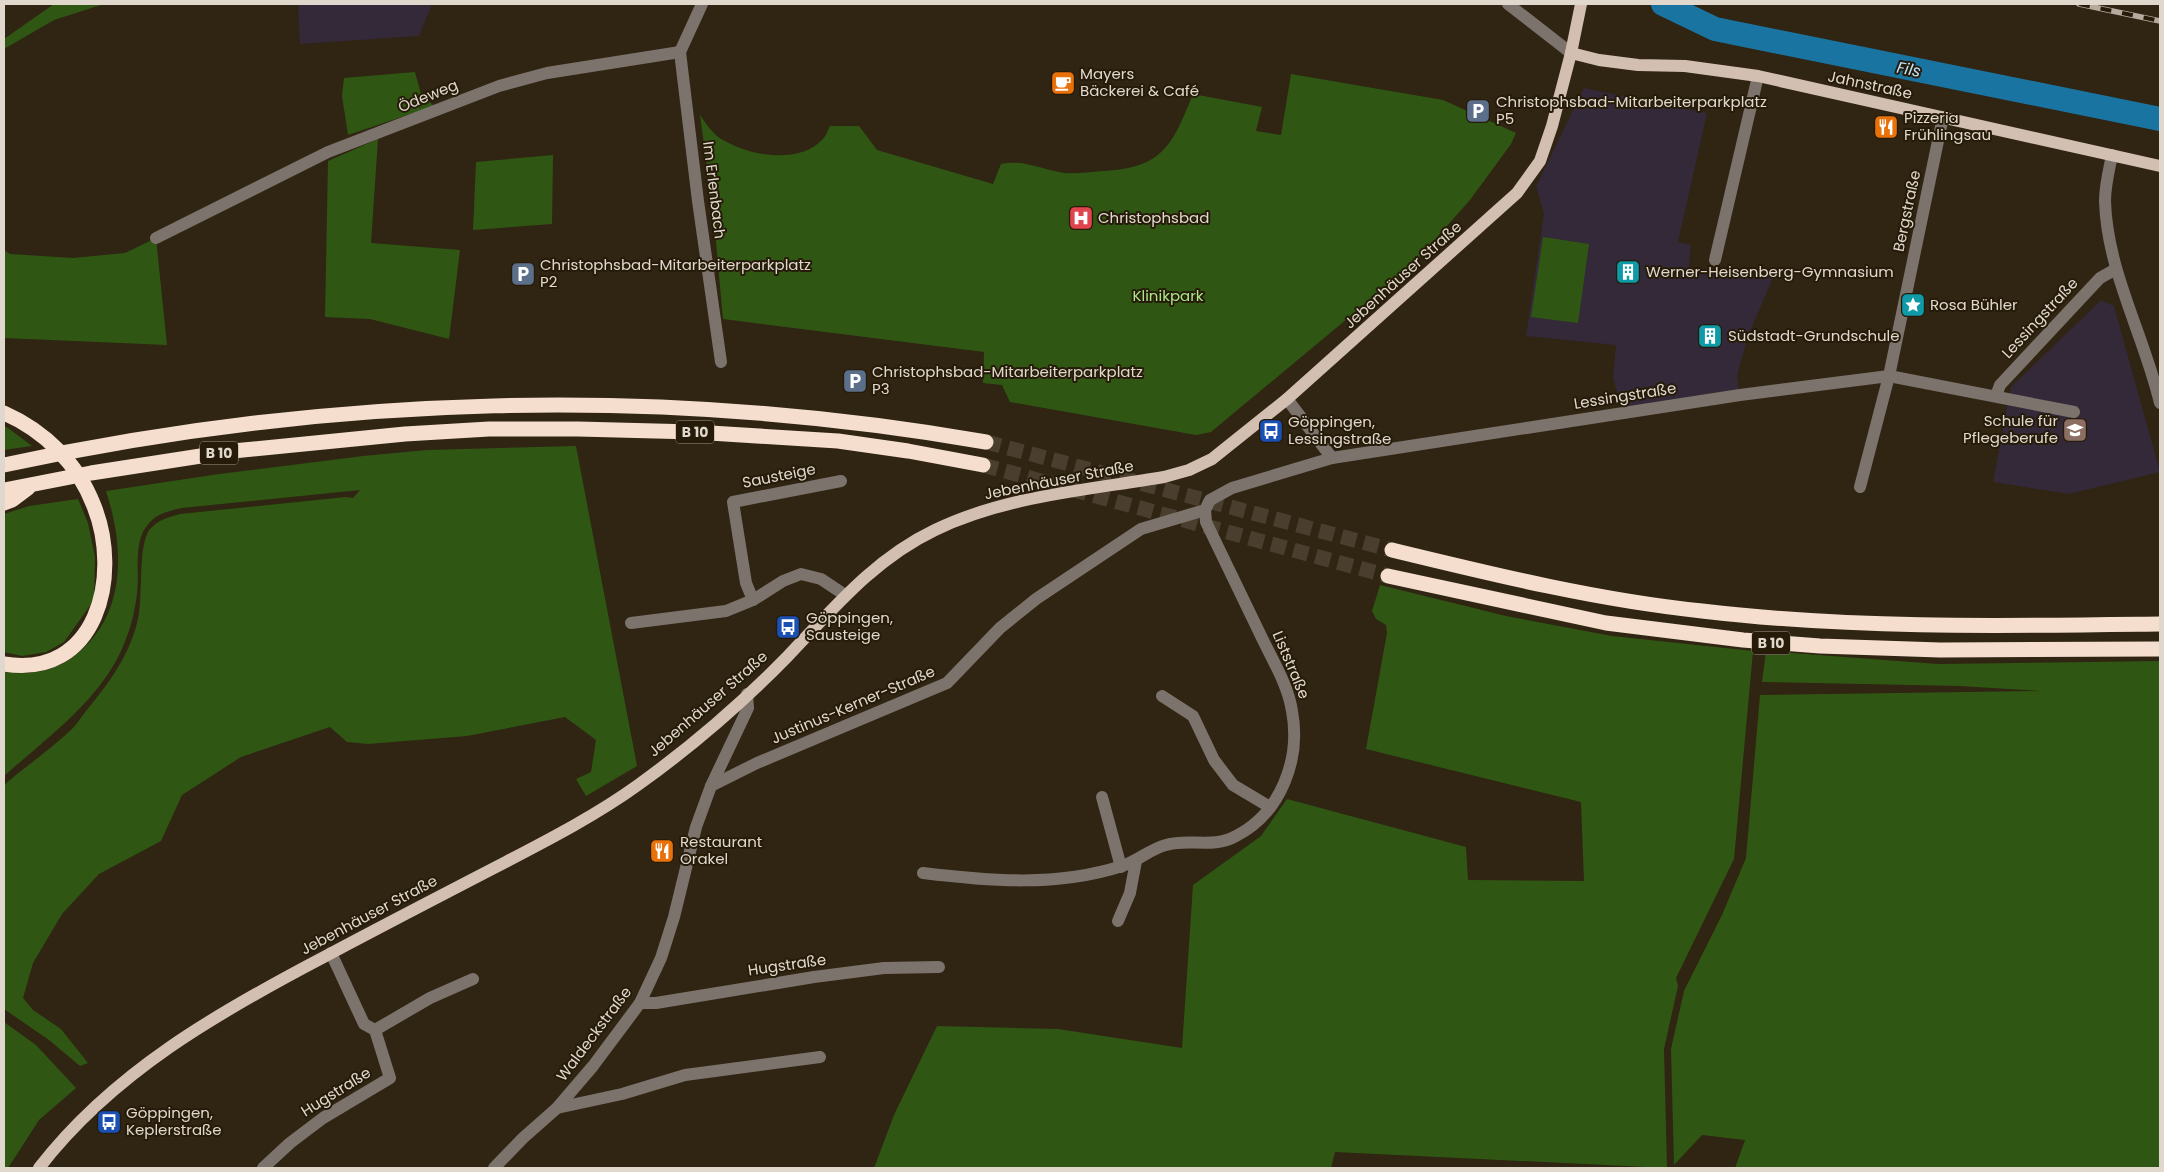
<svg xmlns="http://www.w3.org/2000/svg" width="2164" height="1172" viewBox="0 0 2164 1172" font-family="Poppins,sans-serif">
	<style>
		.education { fill: #342938 }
		.green { fill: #2f5713 }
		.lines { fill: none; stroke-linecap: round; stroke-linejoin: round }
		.river { stroke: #1a74a2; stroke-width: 24 }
		.highway-tunnel { stroke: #4a3f2f; stroke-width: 15; stroke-dasharray: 15 8; stroke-linecap: butt }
		.minor { stroke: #7c736c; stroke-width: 12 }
		.major { stroke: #d3bfb1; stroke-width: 12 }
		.highway { stroke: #f5decd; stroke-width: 15 }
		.rail-casing { stroke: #b4ab9e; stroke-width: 5.5 }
		.rail { stroke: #261b09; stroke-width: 4; stroke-dasharray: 11; stroke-linecap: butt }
		.labels { text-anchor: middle; stroke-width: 4; stroke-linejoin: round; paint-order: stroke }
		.shield { fill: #261b09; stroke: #a89f92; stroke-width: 1 }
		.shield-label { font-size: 14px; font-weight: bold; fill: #e0d8cd }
		.poi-label { font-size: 15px; fill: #e0d8cd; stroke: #261b09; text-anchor: start }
		.street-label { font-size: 15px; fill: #e0d8cd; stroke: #261b09 }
		.park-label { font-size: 15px; fill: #abe78a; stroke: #261b09 }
		.water-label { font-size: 16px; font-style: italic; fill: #bde5ff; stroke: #261b09 }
	</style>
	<rect width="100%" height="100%" fill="#302413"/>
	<!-- education -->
	<g class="education">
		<polygon points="298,4 432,4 419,36 300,44"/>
		<polygon points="1584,88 1707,113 1678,242 1691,245 1689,267 1773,277 1747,339 1737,376 1740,395 1623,413 1613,378 1616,345 1526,336 1544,214 1536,186"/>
		<polygon points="2101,300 2114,306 2160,472 2069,494 1993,482 2011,387"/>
	</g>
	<!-- green -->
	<g class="green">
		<polygon points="54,4 104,4 54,20 4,49 4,39"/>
		<polygon points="415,72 421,94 434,106 348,135 342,96 344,78"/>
		<path d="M1291 74 1443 100 1516 133 1511 144 1470 200 1413 264 1211 432 1196 435 1010 402 1002 385 983 383 984 352 723 319 713 209 700 115C705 122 710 130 717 136 743 155 797 166 822 140 826 136 828 130 830 126H859L877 150 993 184 1001 164C1022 159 1043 170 1064 173 1076 174 1090 172 1102 171 1163 168 1172 146 1193 94L1262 107 1256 131 1281 135Z"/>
		<polygon points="378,139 371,243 460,250 449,339 370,319 325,317 328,161"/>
		<polygon points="553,155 552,224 473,230 476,162"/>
		<polygon points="1543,237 1589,244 1578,323 1531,317"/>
		<polygon points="156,238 167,345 4,338 4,250 10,254 73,258 125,253"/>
		<polygon points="4,426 8,428 32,446 4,450"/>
		<path d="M576 446 637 766 586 796 576 779 591 772 596 740 565 717 467 736 368 744 347 742 330 727 241 757 182 795 161 841 99 874 62 914 33 963 23 998 33 1010 61 1029 88 1063 80 1066 49 1040 4 1009V785C26 766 51 749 72 729 77 724 81 717 86 711 108 684 128 658 137 623 144 599 137 545 150 529 158 520 169 517 180 514L346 497 353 498 360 490 181 508C170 511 158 513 150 522 132 540 140 571 137 594 135 609 132 624 126 639 105 697 49 736 4 776V672C32 676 56 671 78 653 127 613 124 546 106 491L219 474 363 456 427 450Z"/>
		<polygon points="78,499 88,523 95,557 94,600 64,642 46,652 22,656 4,652 4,514 29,506"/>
		<polygon points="1380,585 1506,616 1612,636 1753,651 1734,859 1676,978 1678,986 1664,1049 1667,1168 1335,1152 1331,1168 874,1168 894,1115 937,1026 1058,1029 1182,1048 1193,885 1261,836 1287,799 1466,847 1468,880 1584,881 1581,802 1366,749 1387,633 1386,625 1376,619 1372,611"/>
		<polygon points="1766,651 1938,664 2160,661 2160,1168 1735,1168 1745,1140 1702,1135 1674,1165 1671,1049 1684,991 1722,915 1746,858 1760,695 2042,691 1959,686 1762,682"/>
		<polygon points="4,1022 36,1045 76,1088 39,1120 8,1168 4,1168"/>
	</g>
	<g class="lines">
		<!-- river -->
		<polyline class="river" points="1663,4 1715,29 2160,119"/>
		<!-- highway-tunnel -->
		<g class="highway-tunnel">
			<polyline points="986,442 1392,550"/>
			<polyline points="983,465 1388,576"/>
		</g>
		<!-- minor -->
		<g class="minor">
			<polyline points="702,4 680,52 698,201 721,362"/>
			<polyline points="1508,4 1571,53"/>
			<path d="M2112 155C2109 170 2105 185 2105 201 2107 271 2144 335 2160 403"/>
			<polyline points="156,238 328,152 499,86 547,73 680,52"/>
			<polyline points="1715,260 1758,76"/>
			<polyline points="1996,396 2000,385 2100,278 2116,269"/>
			<polyline points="1287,399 1332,458"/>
			<polyline points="1860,487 1889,376 1943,117"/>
			<polyline points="753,600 746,583 733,502 841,481"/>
			<polyline points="631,623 726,611 753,600 783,581 801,574 821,579 845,595"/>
			<polyline points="1162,696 1193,716 1214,760 1233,785 1270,807"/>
			<polyline points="711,786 757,763 947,683 1000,628 1036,599 1141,529 1205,510 1210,500 1232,488 1332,458 1740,395 1889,376 2074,412"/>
			<polyline points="1102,797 1121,867"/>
			<path d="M923 873C989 881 1057 887 1122 866 1138 861 1150 849 1166 845 1189 838 1213 849 1236 836 1281 813 1301 759 1292 711 1288 685 1273 661 1262 638 1243 599 1225 561 1206 522L1205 510"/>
			<polyline points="1118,921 1130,893 1136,861"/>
			<polyline points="640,1003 656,1003 814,977 884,968 939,967"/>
			<polyline points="375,1030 430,998 473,979"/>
			<polyline points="557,1108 622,1094 685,1075 820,1057"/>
			<polyline points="263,1168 290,1143 323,1118 390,1078 375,1030 364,1024 331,953"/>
			<polyline points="494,1168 523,1138 557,1108 593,1066 640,1003 661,958 674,917 696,827 711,786 748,708 747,694"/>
		</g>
		<!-- major -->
		<g class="major">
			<polyline points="1571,53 1599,60 1638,65 1685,66 1758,76 2160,166"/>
			<path d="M39 1168C113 1072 219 1012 324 957 382 926 440 896 498 866 546 841 595 816 638 785 691 747 742 703 787 657 833 609 874 559 935 530 1005 496 1088 490 1164 477L1189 470 1212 459 1287 399 1517 193 1540 161 1552 126 1571 53 1581 4"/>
		</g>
		<!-- highway -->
		<g class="highway">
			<path d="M4 413C45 431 78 464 94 506 122 576 97 679 4 664"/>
			<path d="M4 465C328 395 659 385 986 442"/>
			<polyline points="4,490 91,473 233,451 405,434 489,429 578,429 694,432 838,441 908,451 983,465"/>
			<polyline points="4,503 12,500 28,488"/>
			<path d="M1392 550C1495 575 1597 600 1702 611 1854 629 2007 626 2160 624"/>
			<polyline points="1388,576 1606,623 1743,640 1820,646 1940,650 2160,649"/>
		</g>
		<defs>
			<polyline id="rail" points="2079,4 2160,21"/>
		</defs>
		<!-- rail casing -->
		<use href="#rail" class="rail-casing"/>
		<!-- rail -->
		<use href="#rail" class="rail"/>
	</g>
	<!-- icons -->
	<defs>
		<symbol id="cafe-square" viewBox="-11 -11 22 22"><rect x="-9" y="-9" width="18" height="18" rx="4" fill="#e8710a" stroke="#261b09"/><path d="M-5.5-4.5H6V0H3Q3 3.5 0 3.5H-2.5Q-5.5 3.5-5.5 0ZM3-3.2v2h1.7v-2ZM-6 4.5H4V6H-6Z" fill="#fff"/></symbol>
		<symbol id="parking-square" viewBox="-11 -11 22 22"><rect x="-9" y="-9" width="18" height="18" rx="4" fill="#5c6f8a" stroke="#261b09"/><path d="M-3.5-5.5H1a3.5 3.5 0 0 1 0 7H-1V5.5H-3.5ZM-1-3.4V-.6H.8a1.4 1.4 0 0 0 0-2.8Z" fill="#fff"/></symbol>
		<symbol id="restaurant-square" viewBox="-11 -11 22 22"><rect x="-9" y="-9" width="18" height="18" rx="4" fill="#e8710a" stroke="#261b09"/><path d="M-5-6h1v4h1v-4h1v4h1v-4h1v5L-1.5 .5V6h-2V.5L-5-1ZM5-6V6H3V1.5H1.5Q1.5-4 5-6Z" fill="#fff"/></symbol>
		<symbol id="hospital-square" viewBox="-11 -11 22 22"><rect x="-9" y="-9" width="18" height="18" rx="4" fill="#e0444e" stroke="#261b09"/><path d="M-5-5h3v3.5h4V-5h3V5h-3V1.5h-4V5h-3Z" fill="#fff"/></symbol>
		<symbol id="building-square" viewBox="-11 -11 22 22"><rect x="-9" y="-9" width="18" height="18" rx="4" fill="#0f9aa8" stroke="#261b09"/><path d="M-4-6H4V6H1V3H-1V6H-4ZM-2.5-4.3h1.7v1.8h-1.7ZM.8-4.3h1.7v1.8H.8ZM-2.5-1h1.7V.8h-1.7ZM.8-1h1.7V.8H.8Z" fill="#fff"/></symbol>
		<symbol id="sight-square" viewBox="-11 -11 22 22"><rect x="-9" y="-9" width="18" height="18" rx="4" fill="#0f9aa8" stroke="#261b09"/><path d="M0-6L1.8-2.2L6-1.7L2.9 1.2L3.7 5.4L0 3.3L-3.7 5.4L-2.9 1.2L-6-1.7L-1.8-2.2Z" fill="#fff"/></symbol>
		<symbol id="school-square" viewBox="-11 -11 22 22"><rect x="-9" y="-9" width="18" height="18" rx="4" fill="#8d6e63" stroke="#261b09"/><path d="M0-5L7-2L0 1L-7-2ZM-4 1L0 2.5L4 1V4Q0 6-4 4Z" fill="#fff"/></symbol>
		<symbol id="bus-square" viewBox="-11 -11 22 22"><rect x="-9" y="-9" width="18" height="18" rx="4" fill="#1a4fb4" stroke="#261b09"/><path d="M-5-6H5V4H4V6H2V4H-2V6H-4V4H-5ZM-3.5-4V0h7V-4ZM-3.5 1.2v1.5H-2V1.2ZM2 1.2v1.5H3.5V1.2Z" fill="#fff"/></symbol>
	</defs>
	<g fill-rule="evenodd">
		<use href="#cafe-square" x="1049" y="69" width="28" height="28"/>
		<use href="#parking-square" x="1464" y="97" width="28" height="28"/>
		<use href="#restaurant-square" x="1872" y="113" width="28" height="28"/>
		<use href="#hospital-square" x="1067" y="204" width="28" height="28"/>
		<use href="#building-square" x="1614" y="258" width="28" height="28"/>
		<use href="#parking-square" x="509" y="260" width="28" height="28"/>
		<use href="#sight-square" x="1899" y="291" width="28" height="28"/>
		<use href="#building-square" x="1696" y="322" width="28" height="28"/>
		<use href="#parking-square" x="841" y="367" width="28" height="28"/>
		<use href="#school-square" x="2061" y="416" width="28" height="28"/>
		<use href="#bus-square" x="1257" y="417" width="28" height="28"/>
		<use href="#bus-square" x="774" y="613" width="28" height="28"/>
		<use href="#restaurant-square" x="648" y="837" width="28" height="28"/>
		<use href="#bus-square" x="95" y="1108" width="28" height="28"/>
	</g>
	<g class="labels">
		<!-- shield labels -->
		<g class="shield">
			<rect x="676" y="420.5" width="38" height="23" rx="4"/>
			<rect x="200" y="441.5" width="38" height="23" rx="4"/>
			<rect x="1752" y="631.5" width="38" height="23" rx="4"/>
		</g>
		<g class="shield-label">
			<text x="695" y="437">B 10</text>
			<text x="219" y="458">B 10</text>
			<text x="1771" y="648">B 10</text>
		</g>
		<!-- poi labels -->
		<g class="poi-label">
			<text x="1080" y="79">Mayers<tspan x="1080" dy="17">Bäckerei &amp; Café</tspan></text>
			<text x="1496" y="107">Christophsbad-Mitarbeiterparkplatz<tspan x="1496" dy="17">P5</tspan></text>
			<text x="1904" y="123">Pizzeria<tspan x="1904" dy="17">Frühlingsau</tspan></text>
			<text x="1098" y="223">Christophsbad</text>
			<text x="540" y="270">Christophsbad-Mitarbeiterparkplatz<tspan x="540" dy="17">P2</tspan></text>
			<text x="1646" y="277">Werner-Heisenberg-Gymnasium</text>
			<text x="1930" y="310">Rosa Bühler</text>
			<text x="1728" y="341">Südstadt-Grundschule</text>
			<text x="872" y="377">Christophsbad-Mitarbeiterparkplatz<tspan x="872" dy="17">P3</tspan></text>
			<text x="2058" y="426" text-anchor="end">Schule für<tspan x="2058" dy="17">Pflegeberufe</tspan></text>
			<text x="1288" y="427">Göppingen,<tspan x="1288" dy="17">Lessingstraße</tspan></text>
			<text x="806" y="623">Göppingen,<tspan x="806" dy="17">Sausteige</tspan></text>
			<text x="680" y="847">Restaurant<tspan x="680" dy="17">Orakel</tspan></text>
			<text x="126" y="1118">Göppingen,<tspan x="126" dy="17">Keplerstraße</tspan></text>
		</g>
		<!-- street labels -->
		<g class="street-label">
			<text transform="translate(1870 85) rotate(12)" y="5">Jahnstraße</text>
			<text transform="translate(428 96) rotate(-22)" y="5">Ödeweg</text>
			<text transform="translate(714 190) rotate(83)" y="5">Im Erlenbach</text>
			<text transform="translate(1907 211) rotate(-78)" y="5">Bergstraße</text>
			<text transform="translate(1403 275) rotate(-42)" y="5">Jebenhäuser Straße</text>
			<text transform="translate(2040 318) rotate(-47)" y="5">Lessingstraße</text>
			<text transform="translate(1625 396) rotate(-9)" y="5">Lessingstraße</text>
			<text transform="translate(779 476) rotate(-11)" y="5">Sausteige</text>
			<text transform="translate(1059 480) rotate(-11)" y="5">Jebenhäuser Straße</text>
			<text transform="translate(1291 665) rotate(67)" y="5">Liststraße</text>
			<text transform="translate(708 704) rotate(-41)" y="5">Jebenhäuser Straße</text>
			<text transform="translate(853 705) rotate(-23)" y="5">Justinus-Kerner-Straße</text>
			<text transform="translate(369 915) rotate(-28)" y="5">Jebenhäuser Straße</text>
			<text transform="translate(787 965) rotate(-8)" y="5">Hugstraße</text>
			<text transform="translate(594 1034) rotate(-53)" y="5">Waldeckstraße</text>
			<text transform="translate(336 1092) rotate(-32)" y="5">Hugstraße</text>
		</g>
		<!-- park labels -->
		<g class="park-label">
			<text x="1168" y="301">Klinikpark</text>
		</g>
		<!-- water labels -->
		<g class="water-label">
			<text transform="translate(1909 69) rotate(11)" y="6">Fils</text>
		</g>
	</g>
	<!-- border -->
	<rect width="2164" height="1172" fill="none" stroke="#e0d8cd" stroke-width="10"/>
</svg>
